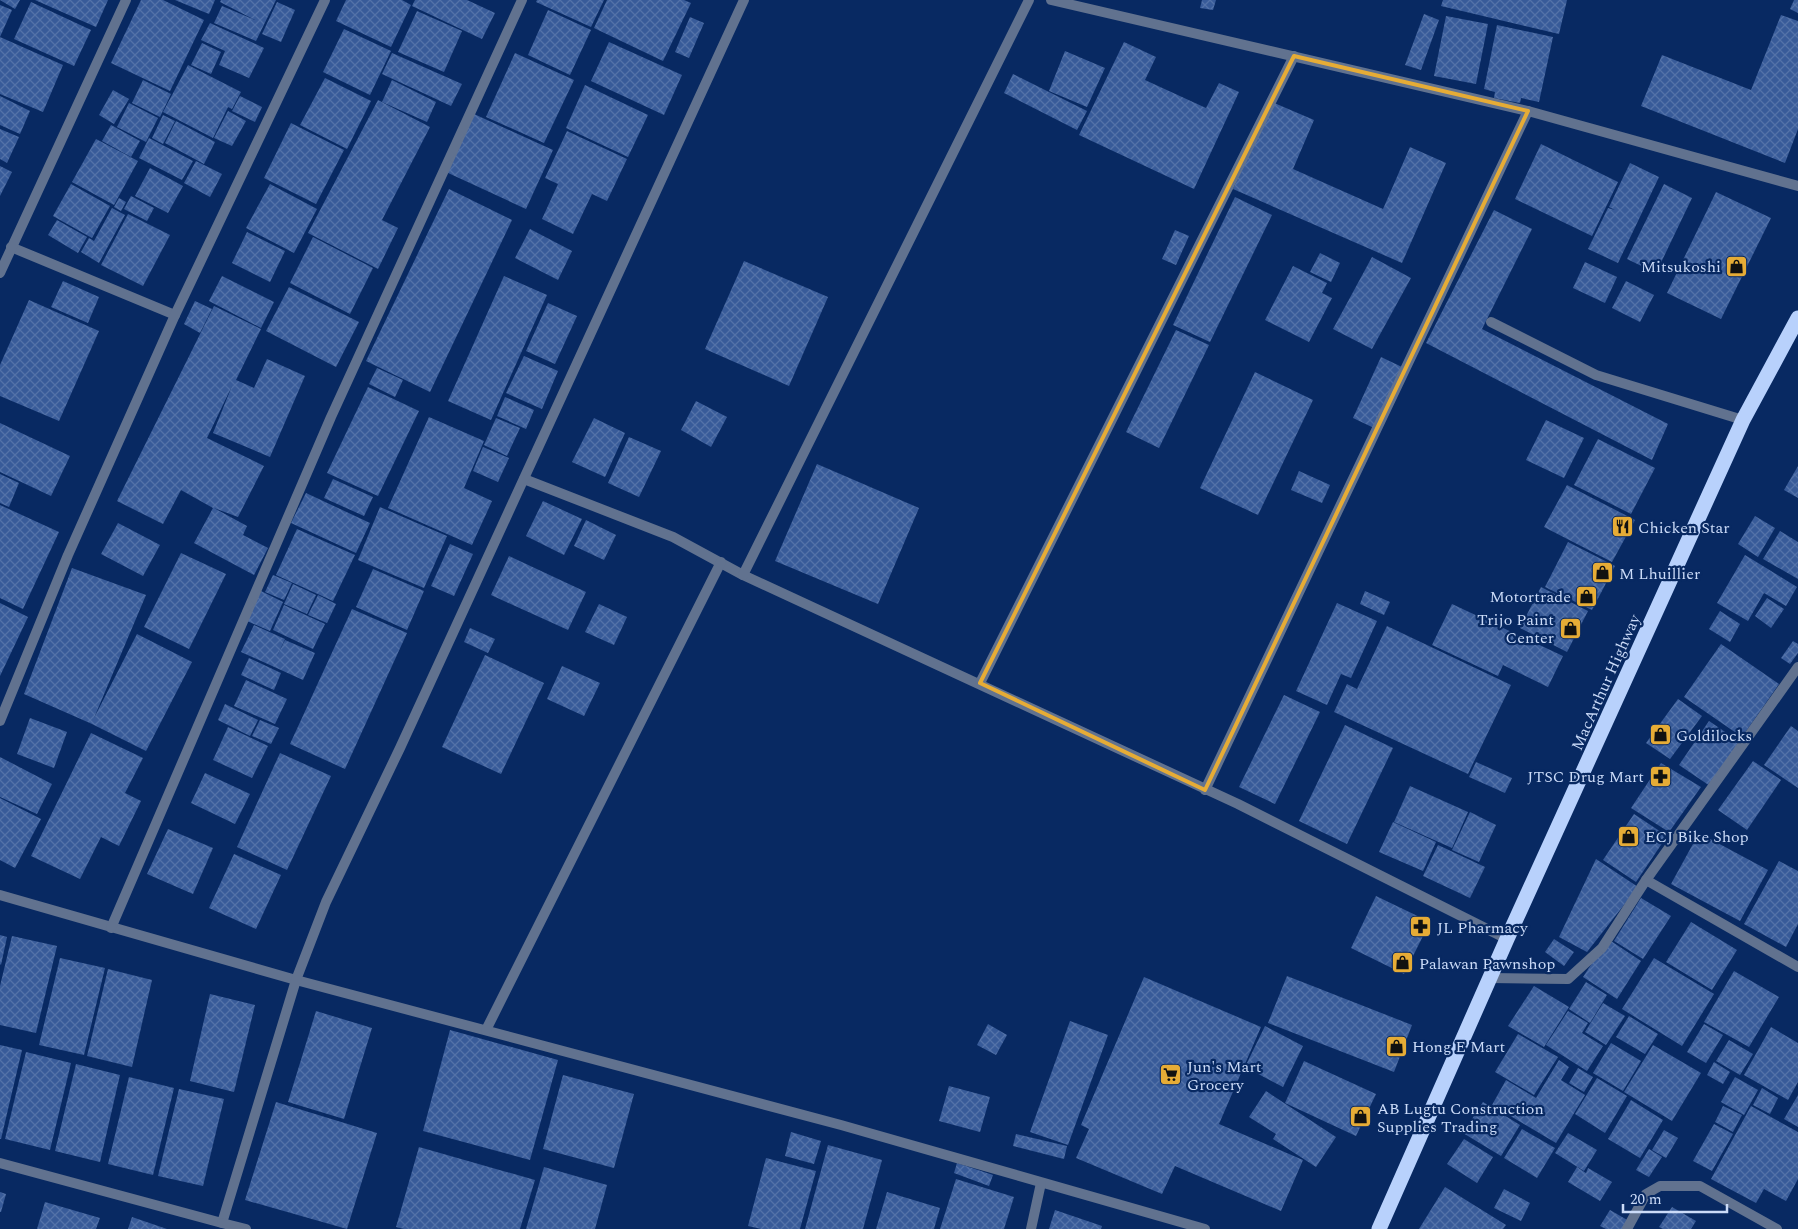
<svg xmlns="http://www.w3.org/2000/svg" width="1798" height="1229" viewBox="0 0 1798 1229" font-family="Spectral,serif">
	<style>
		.building { fill: url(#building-cross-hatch) }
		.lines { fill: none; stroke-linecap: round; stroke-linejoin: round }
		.lane { stroke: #61728f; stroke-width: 10 }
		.street { stroke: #61728f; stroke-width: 10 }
		.highway { stroke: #b8d1fc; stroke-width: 15 }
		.marked { fill: none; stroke: #e6ac36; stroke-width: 4; stroke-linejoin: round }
		.labels { text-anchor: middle; stroke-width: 4.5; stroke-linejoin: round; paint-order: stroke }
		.poi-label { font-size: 16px; fill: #cbdbf8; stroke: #082962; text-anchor: start }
		.street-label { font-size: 16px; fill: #cbdbf8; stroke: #082962 }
	</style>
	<defs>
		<pattern id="building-cross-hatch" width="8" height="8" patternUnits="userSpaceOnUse" patternTransform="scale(1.25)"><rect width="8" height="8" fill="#385b99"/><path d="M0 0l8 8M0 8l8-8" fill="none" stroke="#5372a8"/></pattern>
	</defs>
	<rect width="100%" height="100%" fill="#082962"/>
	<!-- building -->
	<g class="building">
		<polygon points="0,0 20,0 15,9"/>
		<polygon points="35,0 108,0 96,27"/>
		<polygon points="141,0 163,0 204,20 170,91 111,63"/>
		<polygon points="175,0 215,0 209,14"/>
		<polygon points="221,0 276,0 256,41 214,23 222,6 255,20 220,2"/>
		<polygon points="346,0 402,0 411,5 391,47 336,21"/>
		<polygon points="415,0 467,0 495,13 482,39 412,6"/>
		<polygon points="537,0 604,0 591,27 536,2"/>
		<polygon points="607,0 684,0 691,3 663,61 594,28"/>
		<polygon points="1202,0 1216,0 1213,10 1200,8"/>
		<polygon points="1443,0 1567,0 1559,34 1441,6"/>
		<polygon points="1794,0 1798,0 1798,13 1790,9"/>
		<polygon points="31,2 91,30 74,66 14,39"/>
		<polygon points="277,2 295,10 281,42 262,34"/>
		<polygon points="0,5 12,10 0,37"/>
		<polygon points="548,10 591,30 570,75 528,55"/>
		<polygon points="417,11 462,31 444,72 398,52"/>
		<polygon points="1424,14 1439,20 1421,70 1405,65"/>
		<polygon points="1781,15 1798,21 1798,129 1785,163 1641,106 1662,55 1751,90"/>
		<polygon points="1446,16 1488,24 1476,84 1434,76"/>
		<polygon points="690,17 704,23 689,58 675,52"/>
		<polygon points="210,23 264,48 249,78 219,65 225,51 201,40"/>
		<polygon points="1497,25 1553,37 1539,102 1521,98 1520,103 1494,98 1495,92 1484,89"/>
		<polygon points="344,29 391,51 370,95 323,72"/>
		<polygon points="0,37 63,65 43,112 0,94"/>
		<polygon points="609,42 682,75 664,115 591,81"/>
		<polygon points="1124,42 1156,57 1145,80 1206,108 1219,83 1239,92 1194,189 1079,135"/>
		<polygon points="202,43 221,52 211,74 191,65"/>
		<polygon points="1065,51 1105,68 1087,107 1049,91"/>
		<polygon points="392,53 462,84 451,106 382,74"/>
		<polygon points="515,53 574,80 544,143 486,117"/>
		<polygon points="188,65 241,92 232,109 228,107 213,138 163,112"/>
		<polygon points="1013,74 1087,111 1077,130 1004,93"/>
		<polygon points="325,78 371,101 347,149 300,125"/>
		<polygon points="143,80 171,94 160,117 132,103"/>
		<polygon points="392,80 436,102 427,122 382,102"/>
		<polygon points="585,85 648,115 628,157 566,128"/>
		<polygon points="113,90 129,99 114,124 99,115"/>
		<polygon points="0,96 30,111 20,134 0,125"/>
		<polygon points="240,96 262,107 255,122 232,111"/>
		<polygon points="378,100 430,127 382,220 398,228 378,269 308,233"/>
		<polygon points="1272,102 1314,120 1293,169 1383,209 1410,147 1446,163 1402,263 1233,189"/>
		<polygon points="129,103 158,118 146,142 117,127"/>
		<polygon points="228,111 246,121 232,146 214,138"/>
		<polygon points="474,114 553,150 526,209 446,172"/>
		<polygon points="163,115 175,121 163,144 152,138"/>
		<polygon points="176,121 215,142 204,164 165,143"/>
		<polygon points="291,123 344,150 316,204 264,178"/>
		<polygon points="111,125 140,141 131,157 102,141"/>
		<polygon points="0,129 19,137 7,163 0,159"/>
		<polygon points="567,131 627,159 607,201 592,194 573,234 542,219 558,184 545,178"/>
		<polygon points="149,138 193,161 182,180 139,158"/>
		<polygon points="96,139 138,161 114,205 72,182"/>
		<polygon points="1541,144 1618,182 1592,236 1515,199"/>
		<polygon points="196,161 222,174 210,197 184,183"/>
		<polygon points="1630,163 1659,177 1618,263 1588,249 1608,208 1615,210 1609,207"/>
		<polygon points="0,166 12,172 0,196"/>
		<polygon points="150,168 183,186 168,213 135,196"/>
		<polygon points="71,184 110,206 92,238 53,216"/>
		<polygon points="270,184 317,209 294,253 246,228"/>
		<polygon points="1664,184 1692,198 1656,273 1627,259"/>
		<polygon points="449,189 512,220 430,392 366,361"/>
		<polygon points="1716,192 1771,218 1721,319 1667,293"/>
		<polygon points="131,196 154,208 147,221 124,209"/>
		<polygon points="1235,197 1272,215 1210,342 1173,325"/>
		<polygon points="119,198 126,202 121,211 114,207"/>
		<polygon points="112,208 125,215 99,263 81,252 89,238 94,241"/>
		<polygon points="1494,210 1532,229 1482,329 1668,424 1652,460 1426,343"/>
		<polygon points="128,214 170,235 143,286 101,265"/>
		<polygon points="57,220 87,237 78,253 48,235"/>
		<polygon points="530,229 572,251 558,280 515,258"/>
		<polygon points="1175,230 1189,236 1176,265 1162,259"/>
		<polygon points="247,232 285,251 270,282 232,263"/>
		<polygon points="313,237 373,268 350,314 290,283"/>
		<polygon points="1320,253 1340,263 1331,282 1310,272"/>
		<polygon points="1372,257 1411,278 1372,349 1333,329"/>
		<polygon points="744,261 828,297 789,386 705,349"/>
		<polygon points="1585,262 1617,277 1605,303 1573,288"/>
		<polygon points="1293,266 1327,283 1322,293 1332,298 1309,342 1265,320"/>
		<polygon points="222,276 274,302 261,328 209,301"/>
		<polygon points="504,276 547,295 491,420 448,401"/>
		<polygon points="63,281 99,297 88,323 51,307"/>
		<polygon points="1626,281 1654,295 1640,322 1612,308"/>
		<polygon points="289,287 359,322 336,367 266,331"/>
		<polygon points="29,300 99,331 59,421 0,396 0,365"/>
		<polygon points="195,301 212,309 200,333 184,324"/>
		<polygon points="548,303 577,316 555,364 526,351"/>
		<polygon points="214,306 261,329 236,380 254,388 267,359 305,376 270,457 213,433 232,386 207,438 264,466 238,517 214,508 247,526 243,535 268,548 254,575 194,543 213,508 181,490 163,524 117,501"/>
		<polygon points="1176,330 1209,345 1159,448 1126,432"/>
		<polygon points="524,356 558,371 542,409 506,393"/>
		<polygon points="1381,357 1402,367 1374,428 1353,418"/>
		<polygon points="377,368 403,380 395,397 369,384"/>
		<polygon points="1255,372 1313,400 1258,515 1200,488"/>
		<polygon points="368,387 419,411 378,496 327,473"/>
		<polygon points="505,397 534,410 526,429 497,416"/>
		<polygon points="696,401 727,417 711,447 681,430"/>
		<polygon points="429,417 484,441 464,488 492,501 472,545 388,508"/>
		<polygon points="496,418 520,428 507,456 484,445"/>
		<polygon points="594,418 625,433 605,477 572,462"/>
		<polygon points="1546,420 1584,438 1564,478 1526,460"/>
		<polygon points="0,423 70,456 51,496 0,472"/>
		<polygon points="629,437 661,451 639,497 608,483"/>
		<polygon points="1598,439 1655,468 1631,514 1574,485"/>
		<polygon points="483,447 509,458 498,482 473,471"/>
		<polygon points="817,464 919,508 878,604 775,561"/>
		<polygon points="1798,466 1798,498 1784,490"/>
		<polygon points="1299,471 1330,485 1322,503 1291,490"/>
		<polygon points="0,474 19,483 9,507 0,503"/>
		<polygon points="333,479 373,497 364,516 324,498"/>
		<polygon points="1567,485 1635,520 1612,562 1544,527"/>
		<polygon points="306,493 370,523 356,553 291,523"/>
		<polygon points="543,501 582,519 564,555 526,536"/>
		<polygon points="0,505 59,532 23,609 0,598"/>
		<polygon points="380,507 447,536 424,588 358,560"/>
		<polygon points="1755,516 1775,528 1758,557 1738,544"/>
		<polygon points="586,520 616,535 604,560 574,546"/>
		<polygon points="118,523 160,545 143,576 101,554"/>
		<polygon points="297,529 355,555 333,601 276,575"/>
		<polygon points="1780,531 1798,542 1798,579 1763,559"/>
		<polygon points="1568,542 1615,566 1592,610 1545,587"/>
		<polygon points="450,544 473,554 454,596 431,586"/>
		<polygon points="181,553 226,574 189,649 144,627"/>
		<polygon points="1745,555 1797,587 1786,606 1764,593 1748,621 1717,603"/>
		<polygon points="509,556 586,592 568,630 491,595"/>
		<polygon points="72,568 146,595 94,718 137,634 192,662 146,751 92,724 24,694"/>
		<polygon points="373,569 424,591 407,630 356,607"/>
		<polygon points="273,575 292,583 284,600 265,592"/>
		<polygon points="293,584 316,595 307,614 284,604"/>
		<polygon points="1541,587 1588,611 1567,652 1520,628"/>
		<polygon points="261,591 283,602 270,631 247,621"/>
		<polygon points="1365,591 1390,602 1384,615 1360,604"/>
		<polygon points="318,595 336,604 327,623 308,615"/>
		<polygon points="1767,598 1784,609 1771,628 1755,616"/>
		<polygon points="0,603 28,617 0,676"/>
		<polygon points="1337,603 1377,621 1351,678 1341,674 1327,705 1296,691"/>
		<polygon points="599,604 627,617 614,645 585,632"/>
		<polygon points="1452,604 1563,656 1548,687 1503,665 1498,676 1432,645"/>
		<polygon points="284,605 325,624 313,649 273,630"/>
		<polygon points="352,609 407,633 345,769 290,744"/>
		<polygon points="1720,611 1740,624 1730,642 1709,629"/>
		<polygon points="254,625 285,639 276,658 285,640 315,653 303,680 241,652"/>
		<polygon points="1387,626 1511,685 1468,774 1334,712 1347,684 1357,689"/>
		<polygon points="470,628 495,639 488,653 464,642"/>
		<polygon points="1793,641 1798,644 1798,653 1790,664 1781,658"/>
		<polygon points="1721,644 1779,684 1742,737 1684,697"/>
		<polygon points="485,655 544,683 501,774 442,747"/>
		<polygon points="249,658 281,673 274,690 241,675"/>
		<polygon points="562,666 600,683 584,716 547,699"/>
		<polygon points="246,680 287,699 275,724 234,706"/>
		<polygon points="1284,695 1320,712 1275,804 1239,787"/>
		<polygon points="1678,699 1702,716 1670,759 1646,743"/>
		<polygon points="225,704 258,720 250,736 218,720"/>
		<polygon points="30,718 67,732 54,768 17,754"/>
		<polygon points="260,720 279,728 271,744 252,736"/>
		<polygon points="1709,721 1740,742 1710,786 1679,765"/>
		<polygon points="1345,725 1393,748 1347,844 1299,821"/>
		<polygon points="1791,726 1798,731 1798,788 1764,765"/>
		<polygon points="228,727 268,746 252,778 213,760"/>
		<polygon points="91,733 143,758 125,793 141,801 119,846 101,837 80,879 31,856"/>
		<polygon points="280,753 331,776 287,870 237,847"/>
		<polygon points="0,757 52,784 37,814 0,797"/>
		<polygon points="1753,761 1781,780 1747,830 1718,810"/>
		<polygon points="1476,762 1512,778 1505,793 1469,777"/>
		<polygon points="1661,763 1701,787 1669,832 1631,808"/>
		<polygon points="205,773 250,794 235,824 191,803"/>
		<polygon points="1410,786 1468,812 1452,848 1394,822"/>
		<polygon points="0,798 41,819 15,868 0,860"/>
		<polygon points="1470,812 1496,825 1479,862 1452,850"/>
		<polygon points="1634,814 1667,836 1636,882 1603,860"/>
		<polygon points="1393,822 1436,842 1423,871 1379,852"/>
		<polygon points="168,829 213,848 193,894 147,874"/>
		<polygon points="1699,833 1768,870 1740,921 1671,884"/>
		<polygon points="1438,845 1485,867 1470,898 1423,876"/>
		<polygon points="234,854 281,875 256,929 209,908"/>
		<polygon points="1596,859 1638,887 1587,952 1559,937"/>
		<polygon points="1779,861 1798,871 1798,924 1786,947 1744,924"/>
		<polygon points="1376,896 1430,922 1404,974 1351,948"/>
		<polygon points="1641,898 1671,916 1643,959 1614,941"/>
		<polygon points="1691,922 1737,950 1712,990 1666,962"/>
		<polygon points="0,935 7,937 1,965 0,964"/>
		<polygon points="12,936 57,946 36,1033 0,1025 0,986"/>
		<polygon points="1554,939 1574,952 1564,966 1545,952"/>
		<polygon points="1608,939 1641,961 1617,999 1583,977"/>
		<polygon points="60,958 105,968 84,1055 39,1045"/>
		<polygon points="1654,958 1714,994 1682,1046 1622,1009"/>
		<polygon points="108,969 152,980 132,1067 87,1056"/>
		<polygon points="1734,971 1779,997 1749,1047 1704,1022"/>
		<polygon points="1287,976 1412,1025 1394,1072 1268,1023"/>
		<polygon points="1144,977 1261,1027 1219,1124 1303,1160 1281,1211 1175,1166 1162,1194 1076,1158 1089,1129 1081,1125"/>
		<polygon points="1586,982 1607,995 1590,1023 1569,1009"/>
		<polygon points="1534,986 1569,1007 1544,1047 1508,1026"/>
		<polygon points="210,994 255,1005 234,1092 190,1081"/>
		<polygon points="1603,1003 1625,1016 1606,1045 1585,1032"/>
		<polygon points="316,1011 372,1028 344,1119 288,1102"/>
		<polygon points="1568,1011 1588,1023 1582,1033 1603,1046 1587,1071 1546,1045"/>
		<polygon points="1629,1016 1658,1034 1645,1054 1616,1037"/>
		<polygon points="1070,1021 1108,1035 1068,1145 1030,1132"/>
		<polygon points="988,1024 1007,1035 996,1055 977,1045"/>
		<polygon points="1704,1024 1723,1035 1706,1063 1687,1052"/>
		<polygon points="1265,1026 1303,1046 1283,1087 1245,1067"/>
		<polygon points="1771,1027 1798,1043 1798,1082 1788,1100 1744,1075"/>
		<polygon points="450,1030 558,1060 530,1160 423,1131"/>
		<polygon points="1518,1034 1558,1057 1534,1095 1495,1072"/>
		<polygon points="1729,1040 1753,1054 1740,1075 1716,1061"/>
		<polygon points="1611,1043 1641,1061 1623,1091 1593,1073"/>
		<polygon points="0,1045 22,1050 1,1139 0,1139"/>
		<polygon points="1653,1045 1701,1073 1672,1121 1624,1092"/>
		<polygon points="26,1052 71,1063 50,1150 5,1139"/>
		<polygon points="1559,1060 1569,1067 1561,1080 1585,1095 1556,1143 1492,1105 1506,1080 1536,1098"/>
		<polygon points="1304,1061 1376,1094 1356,1136 1285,1103"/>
		<polygon points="1714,1062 1730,1072 1723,1084 1707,1075"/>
		<polygon points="76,1064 120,1075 100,1162 55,1151"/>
		<polygon points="1578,1068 1593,1077 1584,1092 1569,1083"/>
		<polygon points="563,1075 634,1094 614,1168 543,1149"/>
		<polygon points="129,1077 174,1088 153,1175 108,1164"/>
		<polygon points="1735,1077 1758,1090 1744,1115 1721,1102"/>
		<polygon points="1597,1078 1627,1096 1605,1133 1575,1114"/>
		<polygon points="949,1086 990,1097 980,1132 939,1121"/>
		<polygon points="1762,1088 1778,1098 1770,1114 1753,1105"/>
		<polygon points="179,1089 224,1099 203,1186 158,1176"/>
		<polygon points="1266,1091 1336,1137 1316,1167 1273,1139 1276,1134 1249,1117"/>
		<polygon points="1798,1095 1798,1127 1784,1119"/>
		<polygon points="1631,1100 1663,1120 1640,1158 1608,1139"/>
		<polygon points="276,1102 377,1133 347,1229 245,1200"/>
		<polygon points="1483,1102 1520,1125 1501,1156 1463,1133"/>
		<polygon points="1723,1106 1742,1115 1733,1132 1715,1122"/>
		<polygon points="1751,1106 1798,1132 1798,1179 1786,1201 1764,1189 1756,1203 1711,1179"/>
		<polygon points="1714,1124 1733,1134 1712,1171 1693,1161"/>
		<polygon points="1522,1129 1555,1148 1537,1178 1504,1158"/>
		<polygon points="1664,1130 1678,1138 1666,1158 1652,1150"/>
		<polygon points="791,1132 821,1141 814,1164 785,1156"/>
		<polygon points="1568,1133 1597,1150 1584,1171 1555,1153"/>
		<polygon points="1016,1134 1067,1146 1064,1159 1013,1146"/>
		<polygon points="1464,1139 1493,1157 1477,1183 1447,1164"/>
		<polygon points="828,1145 882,1160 863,1229 805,1229"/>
		<polygon points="419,1147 535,1180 520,1229 404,1229 396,1227"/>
		<polygon points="1649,1149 1662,1157 1649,1177 1636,1170"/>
		<polygon points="766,1158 816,1171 800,1229 761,1229 748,1226"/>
		<polygon points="957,1163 993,1175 989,1186 954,1173"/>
		<polygon points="544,1167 607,1185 595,1229 526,1229"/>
		<polygon points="1577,1167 1586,1173 1588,1168 1612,1182 1600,1201 1568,1182"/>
		<polygon points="956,1179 1014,1197 1004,1229 940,1229"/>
		<polygon points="1445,1187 1506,1225 1503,1229 1419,1229"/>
		<polygon points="1504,1189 1530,1203 1521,1221 1494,1208"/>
		<polygon points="0,1192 6,1194 1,1212 0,1212"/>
		<polygon points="887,1192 940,1208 934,1229 876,1229"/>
		<polygon points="45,1202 100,1218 96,1229 37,1229"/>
		<polygon points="1672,1207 1696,1221 1691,1229 1663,1229 1659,1227"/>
		<polygon points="1055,1210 1102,1226 1101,1229 1049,1229"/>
		<polygon points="1610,1210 1629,1221 1625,1229 1606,1229 1600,1226"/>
		<polygon points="132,1217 167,1229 128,1229"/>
	</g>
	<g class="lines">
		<!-- lane -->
		<polyline class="lane" points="1491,322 1596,375 1743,420"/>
		<!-- street -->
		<g class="street">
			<polyline points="1051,0 1528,111 1798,186"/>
			<polyline points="11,247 175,315"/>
			<polyline points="0,273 126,0"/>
			<polyline points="524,479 673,537 743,575 1238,804 1507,939"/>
			<polyline points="743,575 1029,0"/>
			<polyline points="980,683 1294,56"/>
			<polyline points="0,721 68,555 175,315 325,0"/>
			<polyline points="1205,790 1528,111"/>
			<polyline points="1646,880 1798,967"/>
			<polyline points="0,895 296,980 841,1125 1205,1229"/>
			<polyline points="111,928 331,417 522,0"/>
			<polyline points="1490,978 1568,979 1602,948 1646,880 1798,667"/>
			<polyline points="486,1030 721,562"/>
			<polyline points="0,1163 222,1223 296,980 326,902 400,748 744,0"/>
			<polyline points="222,1223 246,1229"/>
			<polyline points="1031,1229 1041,1183"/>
			<polyline points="1627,1229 1646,1194 1660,1186 1700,1186 1777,1229"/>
		</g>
		<!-- highway -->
		<polyline class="highway" points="1379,1229 1507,939 1743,420 1798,318"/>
	</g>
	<!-- marked area -->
	<path class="marked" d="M1294 56 1528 111 1205 790 980 683Z"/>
	<!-- icons -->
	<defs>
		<symbol id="shop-square" viewBox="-11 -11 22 22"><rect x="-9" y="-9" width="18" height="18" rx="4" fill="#e6ac36" stroke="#082962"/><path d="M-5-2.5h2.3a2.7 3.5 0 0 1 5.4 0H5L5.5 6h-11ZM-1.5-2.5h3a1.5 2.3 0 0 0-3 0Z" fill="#111"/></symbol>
		<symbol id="restaurant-square" viewBox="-11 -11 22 22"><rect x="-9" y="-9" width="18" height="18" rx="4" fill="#e6ac36" stroke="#082962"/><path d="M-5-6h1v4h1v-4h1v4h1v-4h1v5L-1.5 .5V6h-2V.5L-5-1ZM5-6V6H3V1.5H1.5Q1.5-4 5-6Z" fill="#111"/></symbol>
		<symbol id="pharmacy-square" viewBox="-11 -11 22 22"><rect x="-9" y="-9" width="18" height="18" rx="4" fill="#e6ac36" stroke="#082962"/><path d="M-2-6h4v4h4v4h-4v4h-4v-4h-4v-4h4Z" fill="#111"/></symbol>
		<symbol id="supermarket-square" viewBox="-11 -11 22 22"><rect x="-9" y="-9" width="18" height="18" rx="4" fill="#e6ac36" stroke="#082962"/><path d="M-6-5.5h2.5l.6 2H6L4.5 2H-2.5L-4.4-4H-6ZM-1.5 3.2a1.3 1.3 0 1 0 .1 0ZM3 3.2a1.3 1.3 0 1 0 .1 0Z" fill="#111"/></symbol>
	</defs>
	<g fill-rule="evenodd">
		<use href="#shop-square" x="1724" y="254" width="25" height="25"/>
		<use href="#restaurant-square" x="1610" y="514" width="25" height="25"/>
		<use href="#shop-square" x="1590" y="560" width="25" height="25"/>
		<use href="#shop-square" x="1574" y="584" width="25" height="25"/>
		<use href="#shop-square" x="1558" y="616" width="25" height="25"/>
		<use href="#shop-square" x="1648" y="722" width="25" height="25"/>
		<use href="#pharmacy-square" x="1648" y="764" width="25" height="25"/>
		<use href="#shop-square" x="1616" y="824" width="25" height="25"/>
		<use href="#pharmacy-square" x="1408" y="914" width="25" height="25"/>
		<use href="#shop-square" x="1390" y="950" width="25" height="25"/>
		<use href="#shop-square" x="1384" y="1034" width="25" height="25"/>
		<use href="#supermarket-square" x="1158" y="1062" width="25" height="25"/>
		<use href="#shop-square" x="1348" y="1104" width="25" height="25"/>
	</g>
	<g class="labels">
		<!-- poi labels -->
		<g class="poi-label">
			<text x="1721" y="272" text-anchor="end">Mitsukoshi</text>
			<text x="1638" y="533">Chicken Star</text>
			<text x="1619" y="579">M Lhuillier</text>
			<text x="1571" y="602" text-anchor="end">Motortrade</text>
			<text x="1554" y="625" text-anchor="end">Trijo Paint<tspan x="1554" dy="18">Center</tspan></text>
			<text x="1676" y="741">Goldilocks</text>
			<text x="1644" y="782" text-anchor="end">JTSC Drug Mart</text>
			<text x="1645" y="842">ECJ Bike Shop</text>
			<text x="1437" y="933">JL Pharmacy</text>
			<text x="1419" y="969">Palawan Pawnshop</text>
			<text x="1412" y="1052">Hong E Mart</text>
			<text x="1187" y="1072">Jun's Mart<tspan x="1187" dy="18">Grocery</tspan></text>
			<text x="1377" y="1114">AB Lugtu Construction<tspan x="1377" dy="18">Supplies Trading</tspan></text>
		</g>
		<!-- street labels -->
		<g class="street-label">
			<text transform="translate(1605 682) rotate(-66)" y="6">MacArthur Highway</text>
		</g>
	</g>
	<!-- scale -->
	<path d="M1623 1204v8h104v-8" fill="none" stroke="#cbdbf8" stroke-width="2.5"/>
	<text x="1630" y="1204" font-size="15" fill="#cbdbf8" stroke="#082962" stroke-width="4" paint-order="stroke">20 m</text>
</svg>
